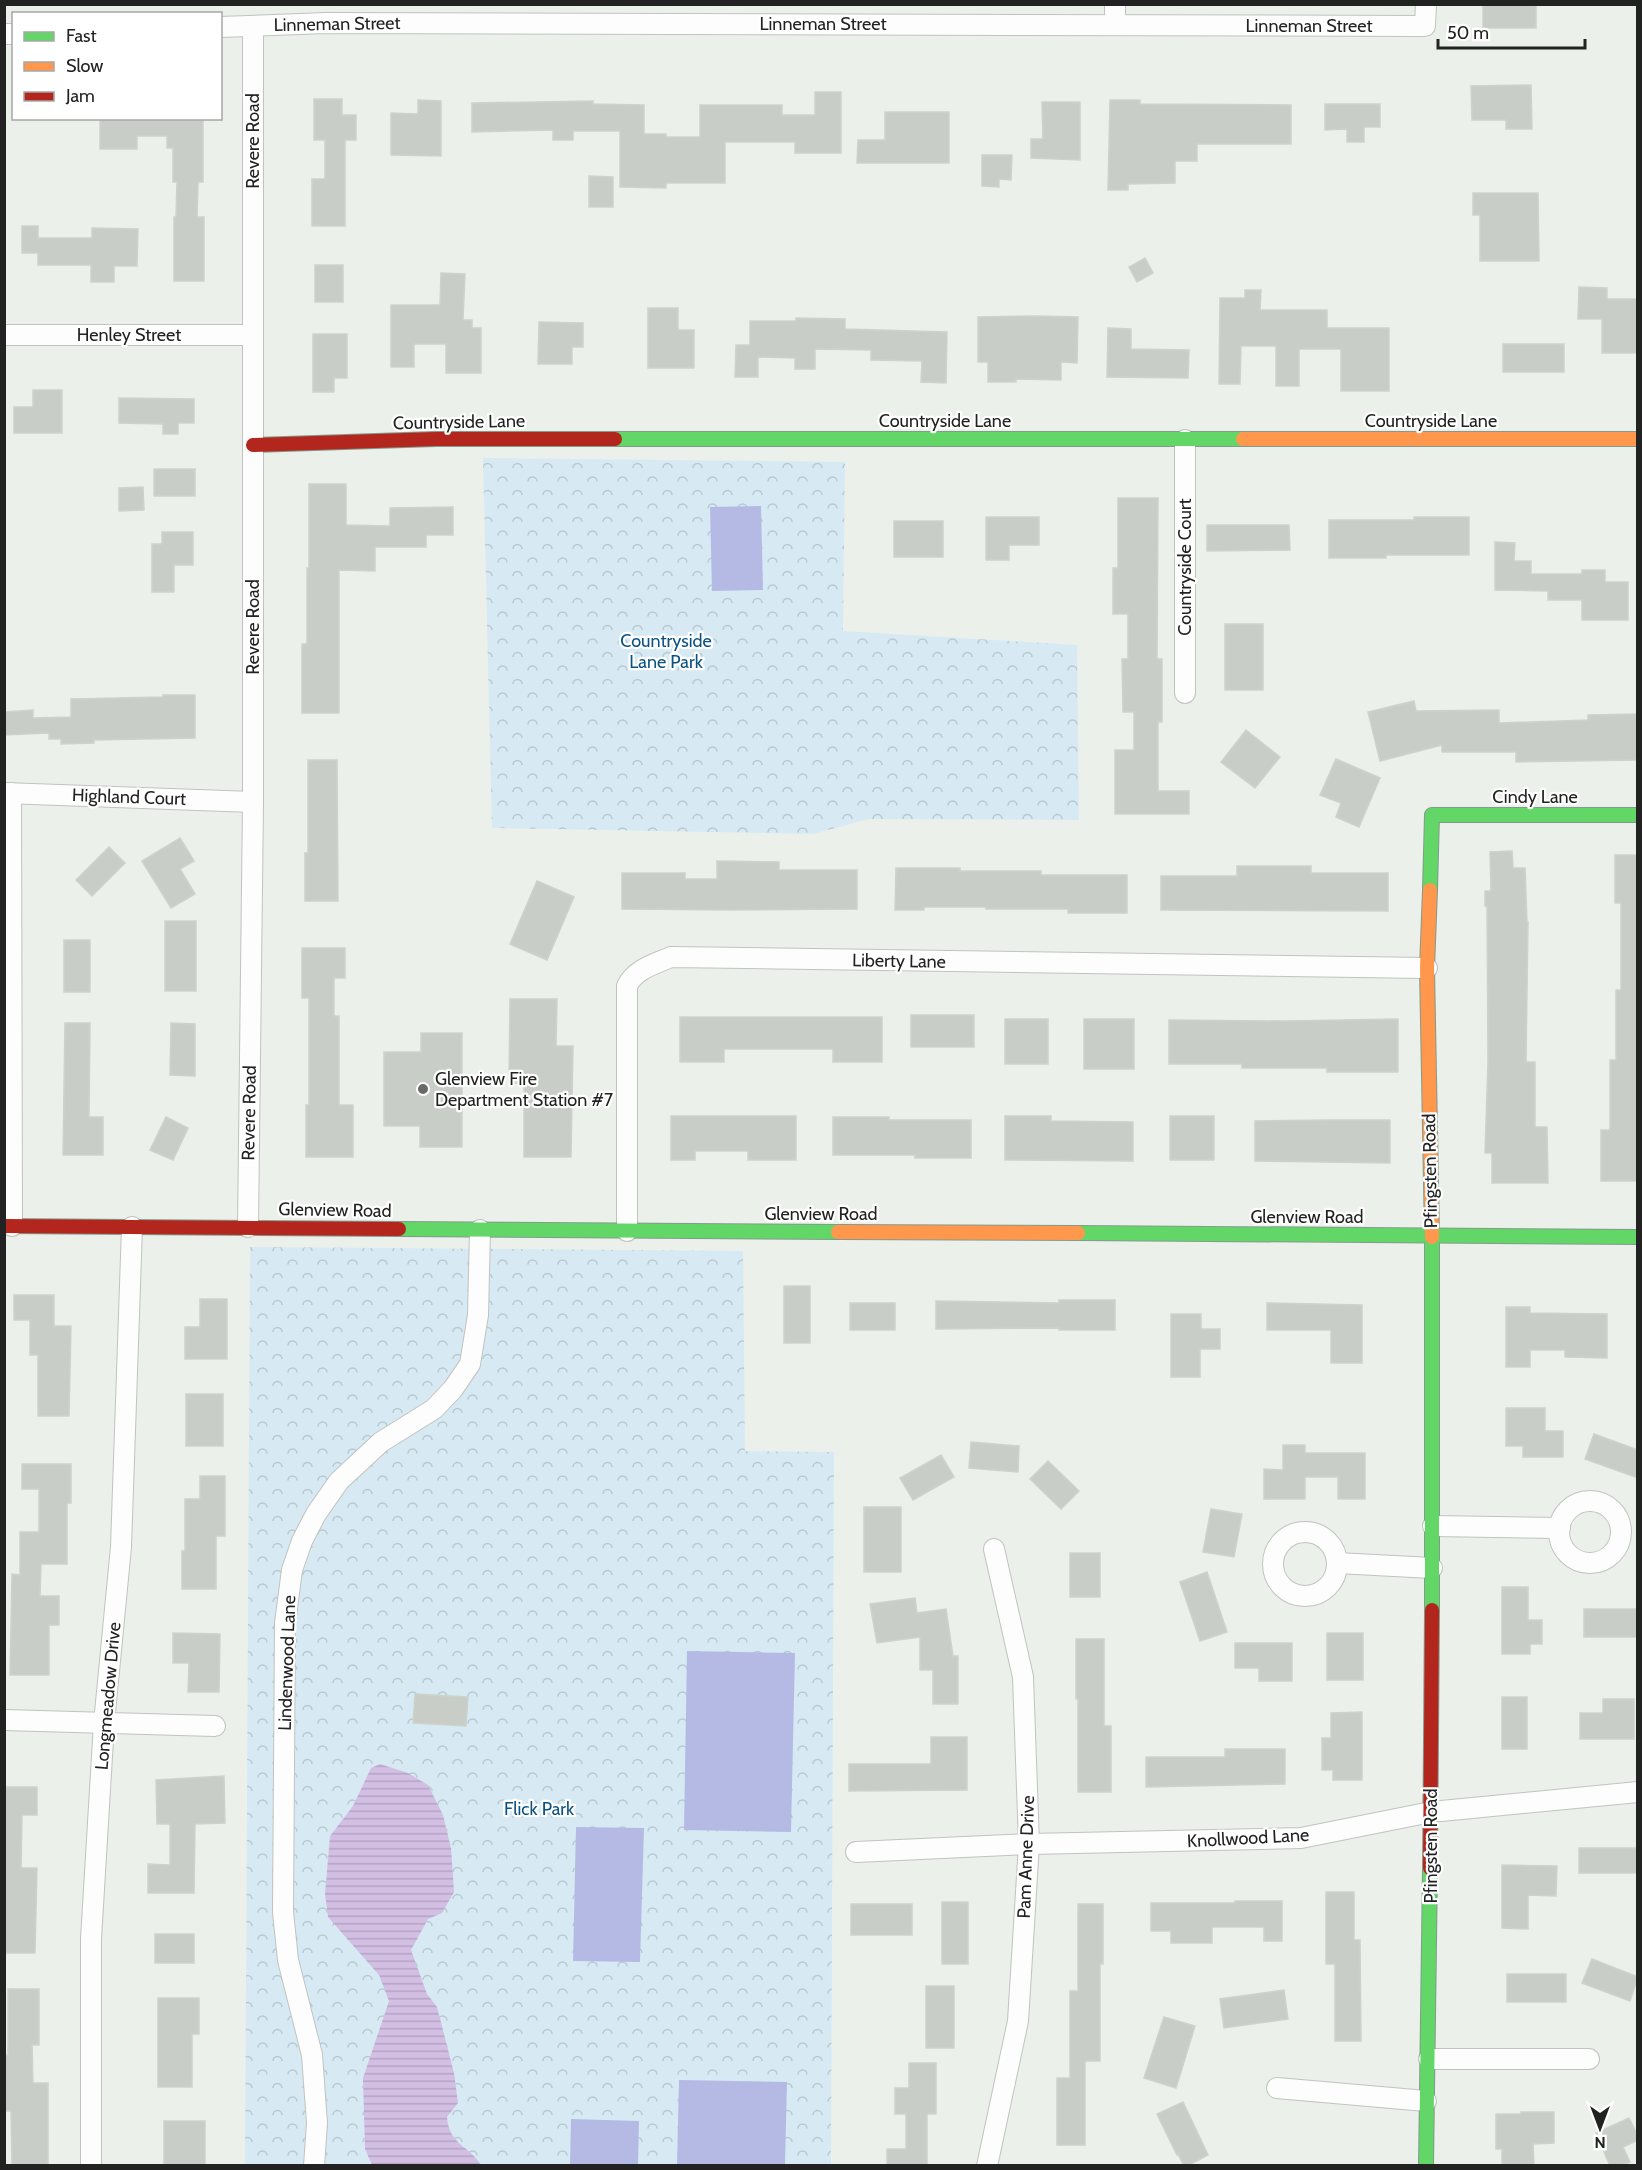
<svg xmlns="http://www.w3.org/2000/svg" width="1642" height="2170" viewBox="0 0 1642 2170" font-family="Cabin,sans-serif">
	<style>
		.park { fill: url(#park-crowns) }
		.pitch { fill: #b5bae5 }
		.water { fill: url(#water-rules) }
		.building { fill: #c9cdc8; stroke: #cdd3cc; stroke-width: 1.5 }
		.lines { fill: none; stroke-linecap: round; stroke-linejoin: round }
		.street-casing { stroke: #c1c3c1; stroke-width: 22 }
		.fast-casing { stroke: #829b8c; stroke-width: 16 }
		.slow-casing { stroke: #829b8c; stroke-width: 16 }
		.jam-casing { stroke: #829b8c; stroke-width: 16 }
		.street { stroke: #fcfdfc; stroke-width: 20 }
		.fast { stroke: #63d668; stroke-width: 14 }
		.slow { stroke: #ff974d; stroke-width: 14 }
		.jam { stroke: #b3261e; stroke-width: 14 }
		.poi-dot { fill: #686a68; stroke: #fff; stroke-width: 2 }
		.labels { text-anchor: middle; stroke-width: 4.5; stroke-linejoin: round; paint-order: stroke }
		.street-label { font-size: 18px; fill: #222; stroke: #fff }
		.park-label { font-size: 18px; fill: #0c5383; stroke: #fff }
		.poi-label { font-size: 18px; fill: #222; stroke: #fff; text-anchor: start }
	</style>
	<defs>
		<pattern id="park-crowns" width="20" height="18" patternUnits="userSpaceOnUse" patternTransform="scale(1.5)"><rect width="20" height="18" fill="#d7eaf3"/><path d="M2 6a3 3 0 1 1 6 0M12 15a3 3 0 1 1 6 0" fill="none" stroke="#b8c8d0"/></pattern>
		<pattern id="water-rules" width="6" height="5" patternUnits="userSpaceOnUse" patternTransform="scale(1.5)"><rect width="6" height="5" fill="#d2bfe3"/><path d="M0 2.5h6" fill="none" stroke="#b4a4c2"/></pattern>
	</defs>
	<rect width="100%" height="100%" fill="#ebf0eb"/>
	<!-- park -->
	<g class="park">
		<polygon points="483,458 845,462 843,631 1077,645 1079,820 869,819 813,834 492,828"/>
		<polygon points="250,1247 743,1251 745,1451 834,1452 831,2165 245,2166"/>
	</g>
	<!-- pitch -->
	<g class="pitch">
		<polygon points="761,506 763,590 712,591 710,507"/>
		<polygon points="687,1651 795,1653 791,1832 684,1830"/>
		<polygon points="576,1827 644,1828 640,1962 573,1961"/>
		<polygon points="679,2080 787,2082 785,2165 677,2165"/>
		<polygon points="571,2119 639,2121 638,2165 570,2165"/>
	</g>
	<!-- water -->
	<path class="water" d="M380 1764 408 1773 428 1785 443 1815 451 1848 454 1892 442 1913 428 1919 411 1950 427 1994 437 2007 454 2073 458 2103 447 2117C449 2145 470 2146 481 2165H372L365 2149 363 2078 389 2001 379 1975 328 1917 325 1894 330 1836 353 1806 371 1768Z"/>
	<!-- building -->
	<g class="building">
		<rect x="1483" y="4" width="53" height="24"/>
		<polygon points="1531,85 1532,129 1506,129 1506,120 1472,120 1471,86"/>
		<polygon points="815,92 841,92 841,153 795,153 795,142 725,142 725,183 666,183 666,188 620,187 620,131 573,131 573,140 553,140 553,130 472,132 472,103 593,101 593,104 644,105 644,134 666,134 666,137 700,137 700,105 782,105 782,115 815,115"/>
		<polygon points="314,99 342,99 342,115 356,115 356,140 345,140 345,226 312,226 312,179 325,179 325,140 314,140"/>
		<polygon points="418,100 441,101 441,156 391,155 391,113 418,114"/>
		<polygon points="1110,100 1140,100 1140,104 1291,105 1291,144 1197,144 1197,161 1175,161 1175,183 1128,184 1128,190 1108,190"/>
		<polygon points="1042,102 1080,102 1080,160 1031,158 1031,139 1043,139"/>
		<polygon points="1325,104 1380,104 1380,127 1364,127 1364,142 1347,142 1347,129 1325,130"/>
		<polygon points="885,112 949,112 949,163 857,163 858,140 885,140"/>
		<polygon points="100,118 203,118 203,182 198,182 197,217 204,217 204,281 174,281 174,217 176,217 177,182 173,182 173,148 167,148 167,136 137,136 137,149 100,149"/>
		<polygon points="982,155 1012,155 1011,180 999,179 999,187 982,186"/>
		<polygon points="589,176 613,177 613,207 589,207"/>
		<polygon points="1473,193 1538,193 1539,261 1480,261 1480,215 1473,215"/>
		<polygon points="22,226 38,226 38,238 92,238 92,228 138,229 137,266 114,266 114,282 91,282 91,265 38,265 38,253 22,253"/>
		<polygon points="1145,258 1153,273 1137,282 1129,267"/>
		<rect x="315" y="265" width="28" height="37"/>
		<polygon points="441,273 465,274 463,320 472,320 472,328 481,328 481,373 446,373 446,344 414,344 414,367 391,367 391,305 440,305"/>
		<polygon points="1579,287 1607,288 1607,299 1638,299 1638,353 1602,353 1602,319 1578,319"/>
		<polygon points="1245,290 1261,290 1260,310 1327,310 1327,328 1389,328 1389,391 1341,391 1341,349 1299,349 1299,386 1276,386 1276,346 1241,346 1240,384 1219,384 1220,298 1245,298"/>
		<polygon points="648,308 678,308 678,330 694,330 694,368 648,368"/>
		<polygon points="1038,316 1078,317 1077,363 1061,362 1061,380 1016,379 1016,382 988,382 988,362 978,362 978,317"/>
		<polygon points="796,318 845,319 845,329 947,332 946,383 921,382 922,361 871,360 871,350 815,349 815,369 795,369 795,358 758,357 758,377 735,377 736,345 750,345 750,321 796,321"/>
		<polygon points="539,322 583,323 583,347 572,347 572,364 538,364"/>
		<polygon points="1108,328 1131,329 1131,349 1189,350 1188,378 1107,377"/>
		<polygon points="313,334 347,334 347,378 334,378 334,392 313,392"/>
		<rect x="1503" y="344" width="61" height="28"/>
		<polygon points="33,390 62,390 62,433 14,433 14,407 33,407"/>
		<polygon points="119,398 194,399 194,423 178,423 178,434 163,434 163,424 119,423"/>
		<rect x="154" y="469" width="41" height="27"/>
		<polygon points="309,484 346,484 346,525 390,526 390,508 453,507 453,535 426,535 426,547 375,547 375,571 339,570 339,713 302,713 302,644 307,644 307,568 309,568"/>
		<polygon points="143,487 144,510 119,511 119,488"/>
		<polygon points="1118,498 1158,498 1157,659 1162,659 1162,722 1158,722 1158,791 1189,791 1189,814 1115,814 1115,750 1134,750 1134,712 1123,712 1122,659 1128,659 1128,614 1113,614 1113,568 1118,568"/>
		<polygon points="986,517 1039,517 1039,545 1009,545 1009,560 986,560"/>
		<polygon points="1414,517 1469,517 1469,555 1386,555 1386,558 1329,558 1329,520 1414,520"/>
		<rect x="894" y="521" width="49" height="36"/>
		<polygon points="1207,525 1289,525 1290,550 1207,551"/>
		<polygon points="162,532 193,532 193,565 174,565 174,592 152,592 152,544 162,544"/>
		<polygon points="1495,542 1515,543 1514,561 1531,561 1531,574 1582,574 1582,570 1605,570 1605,582 1628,582 1628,620 1582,620 1582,600 1548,600 1548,591 1495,590"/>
		<rect x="1225" y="624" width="38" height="66"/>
		<polygon points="163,695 195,695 195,738 94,740 94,743 61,744 61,739 49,739 49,733 4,735 4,712 33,710 33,718 71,717 71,699 163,697"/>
		<polygon points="1414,701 1416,711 1499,710 1499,723 1588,720 1588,715 1638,714 1638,760 1516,762 1516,752 1442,752 1442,745 1380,761 1368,712"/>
		<polygon points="1246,730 1280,757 1255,788 1221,762"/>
		<polygon points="1336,759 1380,778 1359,827 1336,817 1341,803 1320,795"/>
		<polygon points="308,760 337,760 338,901 305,901 305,853 308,853"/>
		<polygon points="180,838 194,861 180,869 195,894 171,908 142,861"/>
		<polygon points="109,847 125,863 92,896 76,880"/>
		<polygon points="1512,851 1513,868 1525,868 1527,922 1528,922 1526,1062 1535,1062 1535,1127 1547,1127 1548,1183 1492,1183 1492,1153 1485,1153 1488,1062 1487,906 1485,906 1485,891 1491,891 1490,852"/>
		<polygon points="1615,855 1638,855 1638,1181 1601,1181 1601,1130 1610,1130 1610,1060 1616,1060 1616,990 1621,990 1621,903 1615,903"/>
		<polygon points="717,861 779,862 779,870 857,870 857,909 733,910 622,909 622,873 685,873 685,879 717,879"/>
		<polygon points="1237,866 1311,866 1311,873 1388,873 1388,911 1161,910 1161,876 1237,876"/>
		<polygon points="896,868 960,868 960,871 1041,871 1041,875 1127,875 1127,913 1068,913 1068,909 986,909 986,907 924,907 924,910 895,910"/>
		<polygon points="537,881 574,897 547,960 510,944"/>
		<rect x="165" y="921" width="31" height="70"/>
		<rect x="64" y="940" width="26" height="52"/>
		<polygon points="302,948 345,948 345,978 334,978 334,1016 339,1016 339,1105 353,1105 353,1157 306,1157 306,1105 309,1105 309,998 302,998"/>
		<polygon points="510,999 557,999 556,1046 573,1046 571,1157 524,1157 524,1083 509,1083"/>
		<rect x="911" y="1015" width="63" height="32"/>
		<polygon points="680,1017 882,1017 882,1062 833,1062 833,1049 724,1049 724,1062 680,1062"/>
		<rect x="1005" y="1019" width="43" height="45"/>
		<rect x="1084" y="1019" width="50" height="50"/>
		<polygon points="1398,1019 1398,1072 1327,1072 1327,1068 1242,1068 1242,1064 1169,1064 1169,1020 1286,1021"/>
		<polygon points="65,1023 90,1023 89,1117 103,1117 103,1155 63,1155"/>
		<polygon points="171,1023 195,1024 195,1076 170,1075"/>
		<polygon points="421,1033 462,1033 462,1147 420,1147 420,1126 384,1126 384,1052 421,1052"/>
		<polygon points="671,1116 796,1116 796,1160 748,1160 748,1151 695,1151 695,1160 671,1160"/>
		<polygon points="1005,1116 1051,1116 1051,1121 1133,1122 1133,1161 1005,1160"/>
		<rect x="1170" y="1116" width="44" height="44"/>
		<polygon points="166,1117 188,1128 173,1160 150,1150"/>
		<polygon points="833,1117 889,1117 889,1120 971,1120 971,1158 915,1158 915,1155 833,1155"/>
		<polygon points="1328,1120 1390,1120 1390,1163 1255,1161 1255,1121"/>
		<rect x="784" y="1286" width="26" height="57"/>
		<polygon points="14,1295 54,1295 54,1326 71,1326 69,1416 38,1416 38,1355 30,1355 30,1320 14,1320"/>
		<polygon points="200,1299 227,1299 227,1359 185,1359 185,1327 200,1327"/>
		<polygon points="1059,1300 1115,1300 1115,1330 1059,1330 1059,1328 936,1329 936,1301 1059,1303"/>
		<rect x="850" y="1303" width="45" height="27"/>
		<polygon points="1267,1303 1362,1305 1362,1363 1331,1363 1331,1330 1267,1330"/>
		<polygon points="1506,1307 1530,1307 1530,1313 1607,1314 1607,1358 1565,1357 1565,1350 1530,1350 1530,1367 1506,1367"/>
		<polygon points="1171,1314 1201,1314 1201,1329 1220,1329 1220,1349 1200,1349 1200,1377 1171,1377"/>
		<rect x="186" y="1394" width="37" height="52"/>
		<polygon points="1506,1408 1545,1408 1545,1431 1563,1431 1563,1457 1523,1457 1523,1446 1506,1446"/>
		<polygon points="1594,1434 1638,1450 1638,1478 1585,1459"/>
		<polygon points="971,1442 1019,1446 1018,1472 969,1468"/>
		<polygon points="1283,1445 1305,1445 1305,1453 1365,1453 1365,1499 1338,1499 1338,1477 1305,1477 1305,1499 1264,1499 1264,1469 1283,1470"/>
		<polygon points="941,1455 954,1477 913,1500 900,1478"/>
		<polygon points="1048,1461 1079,1491 1061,1509 1030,1479"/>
		<polygon points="22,1464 71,1464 71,1503 67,1503 67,1564 41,1564 40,1596 59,1596 59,1625 49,1625 49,1675 10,1675 12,1574 20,1575 20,1532 39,1532 39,1489 22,1489"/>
		<polygon points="200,1476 225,1476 225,1536 216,1536 216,1589 182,1589 182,1551 185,1551 185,1499 200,1499"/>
		<rect x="864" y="1507" width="37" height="65"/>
		<polygon points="1211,1509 1242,1514 1234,1557 1203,1552"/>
		<rect x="1070" y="1553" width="30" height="44"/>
		<polygon points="1207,1572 1227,1632 1200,1641 1180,1582"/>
		<polygon points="1502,1587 1528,1587 1528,1620 1542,1620 1542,1644 1530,1644 1530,1654 1502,1654"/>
		<polygon points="915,1598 917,1613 946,1609 953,1656 958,1656 958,1704 933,1704 933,1670 920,1670 920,1637 877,1643 870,1604"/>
		<rect x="1584" y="1609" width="54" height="28"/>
		<polygon points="173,1633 220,1634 219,1692 188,1692 189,1663 173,1663"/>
		<rect x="1327" y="1633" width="36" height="47"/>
		<polygon points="1076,1639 1104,1639 1104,1726 1111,1726 1111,1792 1078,1792 1078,1699 1076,1699"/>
		<polygon points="1235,1643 1292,1643 1292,1681 1259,1681 1259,1668 1235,1668"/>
		<polygon points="415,1694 468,1697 466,1726 413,1723"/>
		<rect x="1502" y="1697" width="25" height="52"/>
		<polygon points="1603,1699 1634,1699 1634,1739 1580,1739 1580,1713 1603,1713"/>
		<polygon points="1362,1712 1362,1780 1333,1780 1333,1770 1322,1770 1322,1738 1331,1738 1331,1713"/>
		<polygon points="931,1737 967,1737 967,1790 849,1791 849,1764 931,1764"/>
		<polygon points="1225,1749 1285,1749 1285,1784 1146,1787 1146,1757 1225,1757"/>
		<polygon points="224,1776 225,1823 195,1824 194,1893 148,1893 148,1864 170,1865 170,1824 157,1824 156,1780"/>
		<polygon points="4,1787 37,1787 37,1815 22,1815 21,1868 37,1868 35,1953 4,1953"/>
		<rect x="1579" y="1848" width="59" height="25"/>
		<polygon points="1502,1865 1557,1866 1556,1896 1528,1895 1528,1929 1502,1928"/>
		<polygon points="1326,1892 1354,1892 1354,1940 1360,1940 1361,2041 1335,2041 1335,1964 1326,1964"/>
		<polygon points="1235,1901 1282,1901 1282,1941 1264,1941 1264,1927 1212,1927 1212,1943 1171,1943 1171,1931 1151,1931 1151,1903 1235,1903"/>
		<rect x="942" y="1902" width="26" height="62"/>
		<rect x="851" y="1904" width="61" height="31"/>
		<polygon points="1078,1904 1103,1904 1103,1964 1100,1964 1100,2061 1085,2061 1085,2145 1057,2145 1057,2078 1070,2078 1070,1991 1078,1991"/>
		<rect x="155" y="1934" width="39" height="29"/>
		<polygon points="1592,1959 1638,1977 1630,2001 1582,1983"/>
		<rect x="1507" y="1974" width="59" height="28"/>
		<rect x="926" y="1986" width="28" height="62"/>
		<polygon points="8,1989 39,1989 39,2045 32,2045 33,2083 48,2083 48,2166 12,2166 11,2111 4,2111 4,2055 8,2055"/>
		<polygon points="1284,1990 1288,2019 1224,2028 1220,1999"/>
		<polygon points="158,1998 199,1998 199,2034 192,2034 192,2087 158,2087"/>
		<polygon points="1164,2017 1195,2026 1176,2088 1144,2078"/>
		<polygon points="909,2063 936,2063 936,2114 927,2114 927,2166 887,2166 887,2149 906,2149 906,2114 895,2114 895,2088 909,2088"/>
		<polygon points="1183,2102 1208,2155 1187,2166 1184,2166 1178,2154 1177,2155 1157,2114"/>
		<polygon points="1521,2112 1554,2112 1554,2143 1533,2144 1534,2166 1502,2166 1502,2149 1496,2149 1496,2114 1521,2114"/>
		<polygon points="1629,2118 1638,2136 1638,2140 1623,2147 1630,2162 1621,2166 1610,2166 1596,2133"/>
		<rect x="164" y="2121" width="41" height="45"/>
	</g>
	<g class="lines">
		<defs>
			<g id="street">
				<polyline points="1115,25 1115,4"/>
				<polyline points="220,27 326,23 1425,26 1426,4"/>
				<polyline points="4,34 14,34"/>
				<polyline points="4,335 253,335"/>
				<polyline points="1185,440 1185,693"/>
				<polyline points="4,793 253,802"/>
				<polyline points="11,793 12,1226"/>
				<polyline points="248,1227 253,802 253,26"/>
				<path d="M627 1231V986C635 969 655 964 671 957L1427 968"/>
				<circle cx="1590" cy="1532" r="31"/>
				<polyline points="1433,1526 1560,1528"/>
				<circle cx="1305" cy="1564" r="32"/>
				<polyline points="1337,1563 1432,1568"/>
				<polyline points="4,1720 215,1726"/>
				<polyline points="856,1852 1029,1844 1301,1838 1431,1812 1638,1792"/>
				<polyline points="1429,2059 1589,2059"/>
				<polyline points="1277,2088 1426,2101"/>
				<polyline points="91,2166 91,1939 104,1723 121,1547 132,1227"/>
				<polyline points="314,2166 317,2123 312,2055 288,1960 283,1912 285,1623 292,1570 302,1541 316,1514 339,1481 381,1442 434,1409 453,1389 470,1364 478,1315 480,1230"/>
				<polyline points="987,2166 1018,2021 1029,1844 1023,1677 994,1549"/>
			</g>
			<g id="fast">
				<polyline points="615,439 1243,439"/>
				<polyline points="1430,890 1432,815 1638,815"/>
				<polyline points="399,1229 838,1232"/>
				<polyline points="1078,1233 1638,1237"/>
				<polyline points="1432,1237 1432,1610"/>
				<polyline points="1426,2166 1430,1868"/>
			</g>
			<g id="slow">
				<polyline points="1243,439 1638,439"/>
				<polyline points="1430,890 1427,968 1432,1237"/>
				<polyline points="838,1232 1078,1233"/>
			</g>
			<g id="jam">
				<polyline points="253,445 436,439 615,439"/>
				<polyline points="4,1226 399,1229"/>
				<polyline points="1430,1868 1432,1610"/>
			</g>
		</defs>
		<!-- street casing -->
		<use href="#street" class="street-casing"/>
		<!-- fast casing -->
		<use href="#fast" class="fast-casing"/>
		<!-- slow casing -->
		<use href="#slow" class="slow-casing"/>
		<!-- jam casing -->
		<use href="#jam" class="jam-casing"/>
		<!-- street -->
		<use href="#street" class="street"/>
		<!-- fast -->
		<use href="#fast" class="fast"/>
		<!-- slow -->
		<use href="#slow" class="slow"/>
		<!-- jam -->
		<use href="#jam" class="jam"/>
	</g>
	<!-- markers -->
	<circle class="poi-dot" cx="423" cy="1089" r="6"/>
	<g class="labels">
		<!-- street labels -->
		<g class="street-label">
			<text transform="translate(337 24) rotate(-1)" y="6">Linneman Street</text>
			<text x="823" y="30">Linneman Street</text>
			<text x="1309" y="32">Linneman Street</text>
			<text transform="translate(253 141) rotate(-90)" y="6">Revere Road</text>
			<text x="129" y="341">Henley Street</text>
			<text x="945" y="427">Countryside Lane</text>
			<text x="1431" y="427">Countryside Lane</text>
			<text transform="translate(459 422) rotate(-1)" y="6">Countryside Lane</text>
			<text transform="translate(1185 567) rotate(-90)" y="6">Countryside Court</text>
			<text transform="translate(253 627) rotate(-90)" y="6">Revere Road</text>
			<text transform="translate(129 797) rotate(2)" y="6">Highland Court</text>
			<text x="1535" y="803">Cindy Lane</text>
			<text transform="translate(899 961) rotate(1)" y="6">Liberty Lane</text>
			<text transform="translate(249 1113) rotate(-89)" y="6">Revere Road</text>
			<text transform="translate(1430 1171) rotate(-91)" y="6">Pfingsten Road</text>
			<text transform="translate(335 1210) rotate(1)" y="6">Glenview Road</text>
			<text x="821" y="1220">Glenview Road</text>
			<text x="1307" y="1223">Glenview Road</text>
			<text transform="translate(287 1663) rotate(-88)" y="6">Lindenwood Lane</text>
			<text transform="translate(108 1696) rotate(-85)" y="6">Longmeadow Drive</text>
			<text transform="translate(1248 1838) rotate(-3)" y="6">Knollwood Lane</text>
			<text transform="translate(1431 1846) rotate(-90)" y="6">Pfingsten Road</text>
			<text transform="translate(1026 1857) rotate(-88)" y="6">Pam Anne Drive</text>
		</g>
		<!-- park labels -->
		<g class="park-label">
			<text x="666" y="647">Countryside<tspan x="666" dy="21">Lane Park</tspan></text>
			<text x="539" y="1815">Flick Park</text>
		</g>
		<!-- poi labels -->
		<g class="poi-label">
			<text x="435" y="1085">Glenview Fire<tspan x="435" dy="21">Department Station #7</tspan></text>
		</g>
	</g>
	<!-- border -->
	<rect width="1642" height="2170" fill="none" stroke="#222222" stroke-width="12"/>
	<!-- legend -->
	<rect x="12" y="12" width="210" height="108" fill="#ffffff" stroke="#a7a7a7" stroke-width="1.5"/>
	<rect x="24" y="32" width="30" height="9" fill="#63d668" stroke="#a7a7a7" stroke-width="1.5"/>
	<text x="66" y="42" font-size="18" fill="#222222">Fast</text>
	<rect x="24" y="62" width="30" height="9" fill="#ff974d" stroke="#a7a7a7" stroke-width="1.5"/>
	<text x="66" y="72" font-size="18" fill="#222222">Slow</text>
	<rect x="24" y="92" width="30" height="9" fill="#b3261e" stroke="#a7a7a7" stroke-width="1.5"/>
	<text x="66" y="102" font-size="18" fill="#222222">Jam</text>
	<!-- north arrow -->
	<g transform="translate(1600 2128) rotate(180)" stroke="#ffffff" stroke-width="4.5" paint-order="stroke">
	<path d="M0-4.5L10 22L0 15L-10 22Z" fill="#222222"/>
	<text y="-9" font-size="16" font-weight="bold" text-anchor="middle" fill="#222222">N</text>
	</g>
	<!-- scale -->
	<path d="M1438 39v9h147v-9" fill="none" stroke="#222222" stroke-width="3"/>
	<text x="1447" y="39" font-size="18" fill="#222222" stroke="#ffffff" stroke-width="4.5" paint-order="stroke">50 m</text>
</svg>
